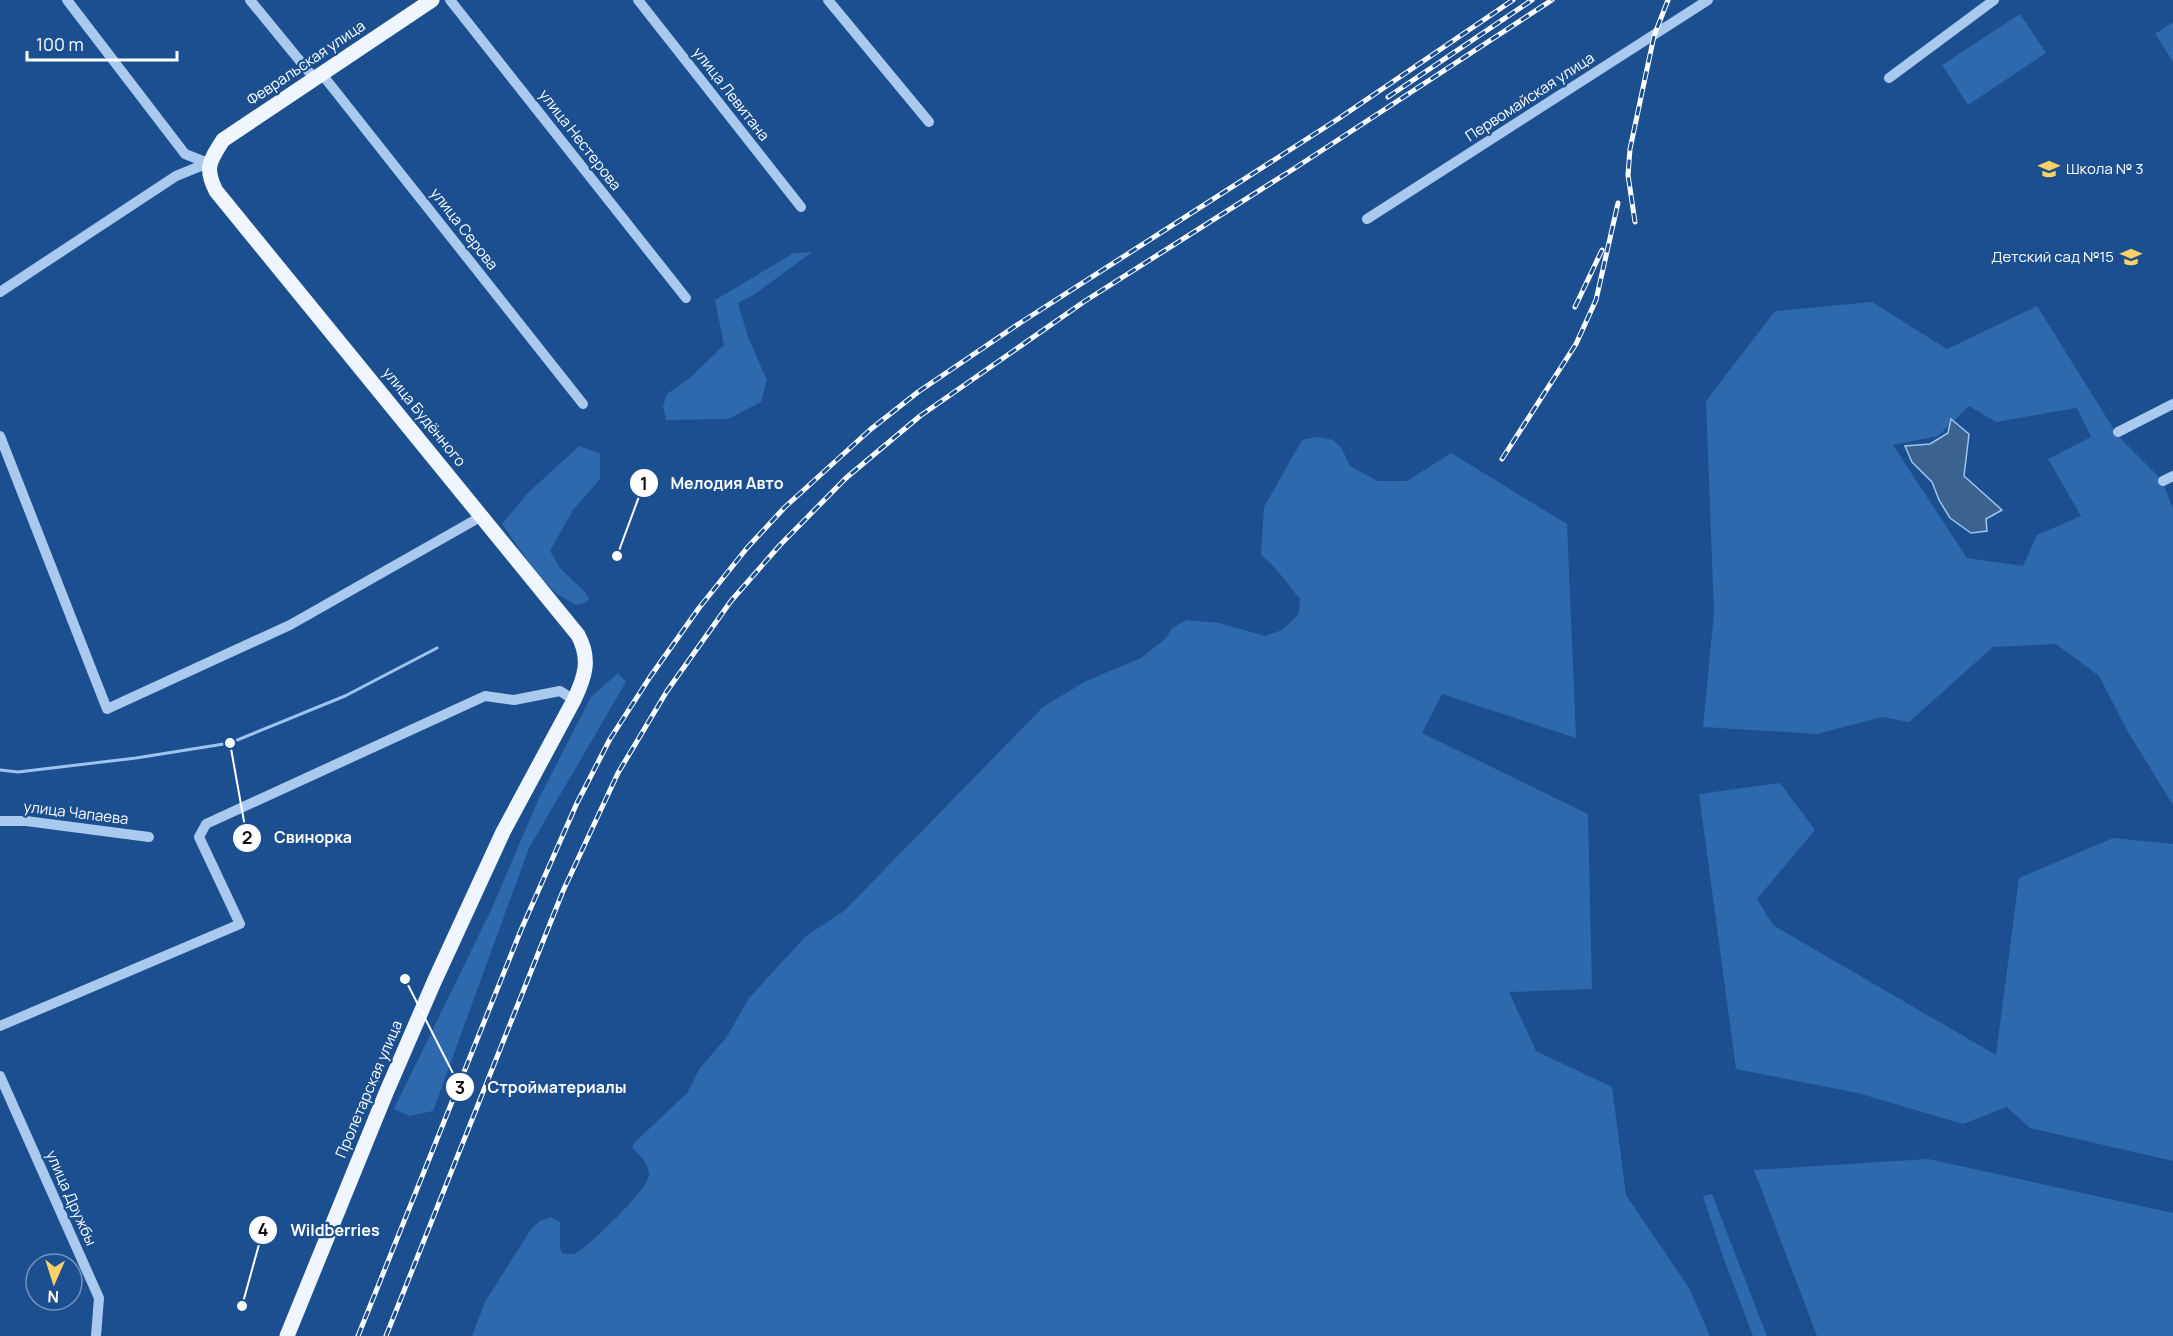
<svg xmlns="http://www.w3.org/2000/svg" width="2173" height="1336" viewBox="0 0 2173 1336" font-family="Manrope,sans-serif">
	<style>
		.green { fill: #2e69ad; fill-rule: evenodd }
		.water { fill: #3c6290; stroke: #9cc4f0; stroke-width: 1.5 }
		.lines { fill: none; stroke-linecap: round; stroke-linejoin: round }
		.stream { stroke: #9cc4f0; stroke-width: 3 }
		.minor { stroke: #a9c9ee; stroke-width: 10 }
		.major { stroke: #f0f6ff; stroke-width: 15 }
		.rail-casing { stroke: #fff; stroke-width: 5 }
		.rail { stroke: #1b4f8f; stroke-width: 3; stroke-dasharray: 9; stroke-linecap: butt }
		.labels { text-anchor: middle; stroke-width: 4.5; stroke-linejoin: round; paint-order: stroke }
		.street-label { font-size: 15px; fill: #fff; stroke: #1b4f8f }
		.poi-label { font-size: 15px; fill: #fff; stroke: #1b4f8f; text-anchor: start }
		.leader { fill: none; stroke: #fff; stroke-width: 2 }
		.callout-dot { fill: #fff; stroke: #1b4f8f; stroke-width: 2 }
		.mark-label { font-size: 18px; text-anchor: middle; font-weight: bold; fill: #111 }
		.callout-label { font-size: 16px; text-anchor: middle; font-weight: bold; fill: #fff; stroke: #1b4f8f; stroke-width: 4.5; stroke-linejoin: round; paint-order: stroke }
	</style>
	<rect width="100%" height="100%" fill="#1b4f8f"/>
	<!-- green -->
	<g class="green">
		<polygon points="2020,14 2046,53 1968,105 1942,65"/>
		<polygon points="2173,22 2173,62 2155,34"/>
		<polygon points="812,252 755,294 738,303 748,337 767,380 761,402 728,419 666,420 663,406 667,394 690,378 724,345 715,300 794,253"/>
		<path d="M1872 302 1947 349 2037 306 2118 436 2162 480 2173 509V805L2128 732 2099 676 2056 644 1993 647 1909 722 1882 717 1817 734 1703 727 1714 613 1706 401 1775 311ZM1969 406 1996 422 2077 408 2091 437 2048 459 2081 516 2037 535 2023 566 1967 558 1893 445 1938 436Z"/>
		<path d="M1318 437 1333 440 1341 447 1350 466 1378 481H1407L1451 453 1567 524 1576 738 1442 694 1422 733 1588 814 1592 989 1509 992 1536 1051 1612 1087 1626 1195 1689 1288 1710 1336H472L485 1302 531 1229 540 1221 551 1217 560 1222V1248L562 1253C567 1254 572 1255 576 1253 590 1245 648 1190 649 1175 649 1163 640 1155 632 1148L634 1143 687 1093 700 1068 726 1038 749 998 806 936 844 911 1043 707 1086 681 1141 658 1166 638 1172 628 1187 620 1219 623 1265 636 1282 630 1295 618 1299 613 1300 599C1288 585 1275 565 1261 555L1264 507 1302 440Z"/>
		<polygon points="579,446 600,453 600,479 573,510 550,551 560,568 586,593 589,599 587,602 576,605 557,594 541,579 502,524 528,493"/>
		<polygon points="618,673 626,682 529,848 433,1111 409,1116 394,1109 492,908 539,798 591,697"/>
		<polygon points="1780,783 1815,830 1757,899 1773,925 1996,1055 2019,878 2113,838 2173,844 2173,1161 2030,1128 2007,1107 1963,1124 1858,1093 1736,1069 1699,794"/>
		<polygon points="1928,1159 2173,1213 2173,1336 1817,1336 1754,1170"/>
		<polygon points="1712,1194 1767,1336 1753,1336 1722,1254 1703,1196"/>
	</g>
	<!-- water -->
	<polygon class="water" points="1951,419 1969,434 1964,476 2002,510 1986,519 1987,531 1971,533 1950,518 1939,500 1932,482 1912,462 1905,446 1930,444 1948,433"/>
	<g class="lines">
		<!-- stream -->
		<polyline class="stream" points="0,770 18,772 136,758 230,743 345,696 437,648"/>
		<!-- minor -->
		<g class="minor">
			<polyline points="67,0 185,154 208,163"/>
			<polyline points="250,0 314,78"/>
			<polyline points="450,0 686,298"/>
			<polyline points="638,0 801,207"/>
			<polyline points="828,0 929,122"/>
			<polyline points="321,73 583,404"/>
			<polyline points="1889,78 1994,0"/>
			<polyline points="1367,219 1708,0"/>
			<polyline points="0,292 176,176 208,163"/>
			<polyline points="2118,432 2173,404"/>
			<polyline points="0,436 107,709 290,625 482,516"/>
			<polyline points="2163,481 2173,476"/>
			<polyline points="0,821 26,821 149,837"/>
			<polyline points="0,1026 240,924 199,837 206,824 485,696 514,700 560,691 574,700"/>
			<polyline points="0,1076 99,1298 96,1336"/>
		</g>
		<!-- major -->
		<path class="major" d="M287 1336 386 1093 434 982 503 832 574 700C585 677 591 659 578 635L216 191C204 167 210 161 223 140L432 0"/>
		<defs>
			<g id="rail">
				<polyline points="1388,97 1532,0"/>
				<polyline points="1635,222 1628,175 1630,149 1654,36 1668,0"/>
				<polyline points="1575,307 1602,250"/>
				<polyline points="1502,459 1576,344 1596,300 1618,203"/>
				<polyline points="358,1336 521,930 577,803 610,739 650,677 699,608 747,548 785,507 871,429 918,392 1020,323 1338,119 1513,0"/>
				<polyline points="386,1336 563,891 618,773 667,691 731,601 780,545 846,478 920,416 1085,301 1295,168 1552,0"/>
			</g>
		</defs>
		<!-- rail casing -->
		<use href="#rail" class="rail-casing"/>
		<!-- rail -->
		<use href="#rail" class="rail"/>
	</g>
	<!-- icons -->
	<defs>
		<symbol id="school-bare" viewBox="-9 -9 18 18"><path d="M0-5L7-2L0 1L-7-2ZM-4 1L0 2.5L4 1V4Q0 6-4 4Z" fill="#ffd166" stroke="#1b4f8f" stroke-width="2.5" paint-order="stroke"/></symbol>
	</defs>
	<g fill-rule="evenodd">
		<use href="#school-bare" x="2034" y="154" width="30" height="30"/>
		<use href="#school-bare" x="2116" y="242" width="30" height="30"/>
	</g>
	<g class="labels">
		<!-- street labels -->
		<g class="street-label">
			<text transform="translate(306 63) rotate(-34)" y="5">Февральская улица</text>
			<text transform="translate(731 94) rotate(52)" y="5">улица Левитана</text>
			<text transform="translate(1530 97) rotate(-33)" y="5">Первомайская улица</text>
			<text transform="translate(580 140) rotate(52)" y="5">улица Нестерова</text>
			<text transform="translate(464 229) rotate(52)" y="5">улица Серова</text>
			<text transform="translate(424 417) rotate(51)" y="5">улица Будённого</text>
			<text transform="translate(76 813) rotate(7)" y="5">улица Чапаева</text>
			<text transform="translate(369 1089) rotate(-67)" y="5">Пролетарская улица</text>
			<text transform="translate(71 1198) rotate(66)" y="5">улица Дружбы</text>
		</g>
		<!-- poi labels -->
		<g class="poi-label">
			<text x="2066" y="174">Школа № 3</text>
			<text x="2114" y="262" text-anchor="end">Детский сад №15</text>
		</g>
	</g>
	<!-- callouts -->
	<path class="leader" d="M617 556L644 483M230 743L247 838M405 979L460 1087M242 1306L263 1230"/>
	<g class="callout-dot">
		<circle cx="617" cy="556" r="6"/>
		<circle cx="230" cy="743" r="6"/>
		<circle cx="405" cy="979" r="6"/>
		<circle cx="242" cy="1306" r="6"/>
		<circle cx="644" cy="483" r="15"/>
		<circle cx="247" cy="838" r="15"/>
		<circle cx="460" cy="1087" r="15"/>
		<circle cx="263" cy="1230" r="15"/>
	</g>
	<g class="mark-label">
		<text x="644" y="490">1</text>
		<text x="247" y="844">2</text>
		<text x="460" y="1094">3</text>
		<text x="263" y="1236">4</text>
	</g>
	<g class="callout-label">
		<text x="727" y="489">Мелодия Авто</text>
		<text x="313" y="843">Свинорка</text>
		<text x="557" y="1093">Стройматериалы</text>
		<text x="335" y="1236">Wildberries</text>
	</g>
	<!-- north arrow -->
	<g transform="translate(54 1282) rotate(183)"><circle r="28" fill="#1b4f8f" stroke="#7695bc" stroke-width="1.5"/>
	<path d="M0-4.5L10 22L0 15L-10 22Z" fill="#ffd166"/>
	<text y="-9" font-size="16" font-weight="bold" text-anchor="middle" fill="#ffffff">N</text>
	</g>
	<!-- scale -->
	<path d="M27 51v9h150v-9" fill="none" stroke="#ffffff" stroke-width="3"/>
	<text x="36" y="51" font-size="18" fill="#ffffff" stroke="#1b4f8f" stroke-width="4.5" paint-order="stroke">100 m</text>
</svg>
